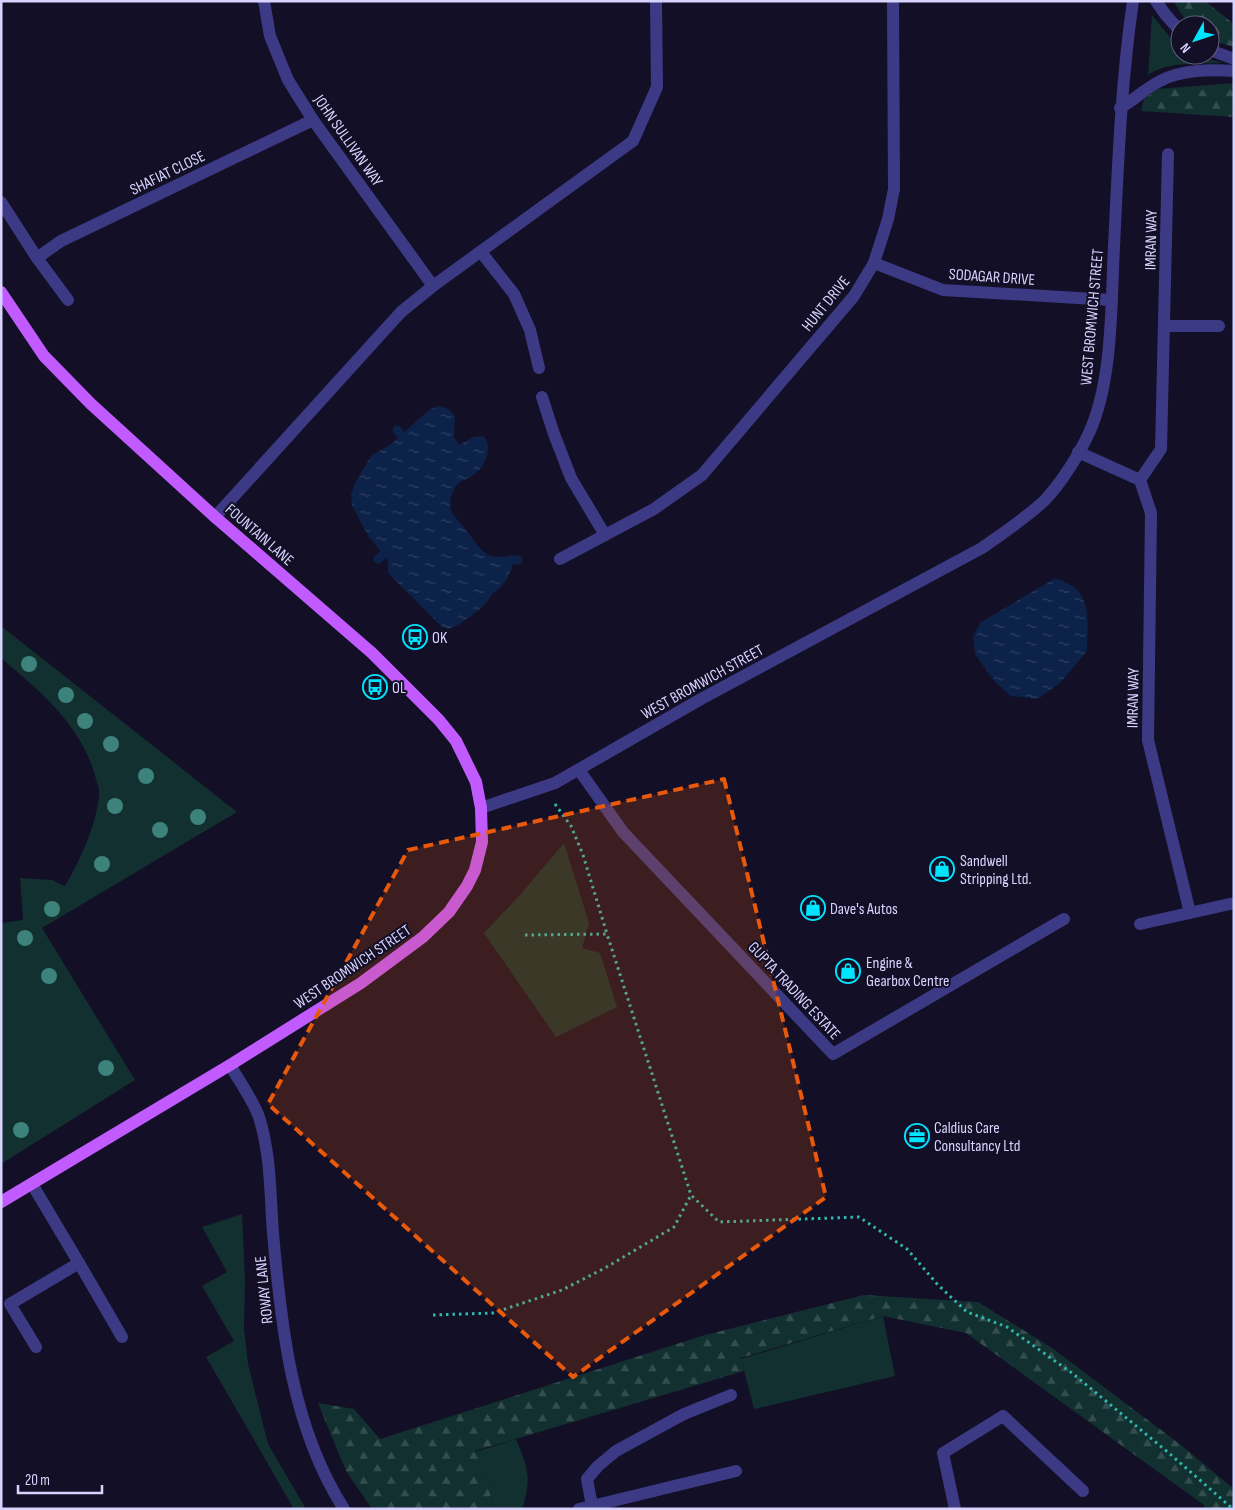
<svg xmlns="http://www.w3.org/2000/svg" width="1235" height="1510" viewBox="0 0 1235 1510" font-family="'Sofia Sans Condensed',sans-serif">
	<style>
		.green { fill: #12302f }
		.forest { fill: url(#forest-firs) }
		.water { fill: url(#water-ripples) }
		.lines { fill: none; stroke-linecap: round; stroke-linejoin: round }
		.stream { stroke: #0c2248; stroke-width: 9 }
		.path { stroke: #2fb8b0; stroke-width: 3; stroke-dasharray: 2.5 4; stroke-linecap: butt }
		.minor { stroke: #3d3a85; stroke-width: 12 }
		.major { stroke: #c25bff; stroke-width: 12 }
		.tree { fill: #3d827b }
		.marked { fill: #e8590c; fill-opacity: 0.2; stroke: #e8590c; stroke-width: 4; stroke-dasharray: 10 6; stroke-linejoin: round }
		.labels { text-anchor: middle; stroke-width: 4; stroke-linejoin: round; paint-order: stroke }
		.street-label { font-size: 16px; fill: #d9d4ff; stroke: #130f26 }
		.poi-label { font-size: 16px; fill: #d9d4ff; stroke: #130f26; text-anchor: start }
	</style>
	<defs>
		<pattern id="forest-firs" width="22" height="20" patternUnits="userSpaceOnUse" patternTransform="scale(1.25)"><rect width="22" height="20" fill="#12302f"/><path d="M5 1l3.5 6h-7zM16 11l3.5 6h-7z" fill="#344d4e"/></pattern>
		<pattern id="water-ripples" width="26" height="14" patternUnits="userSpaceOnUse" patternTransform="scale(1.25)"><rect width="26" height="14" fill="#0c2248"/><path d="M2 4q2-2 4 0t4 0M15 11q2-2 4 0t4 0" fill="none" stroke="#2f4163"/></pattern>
	</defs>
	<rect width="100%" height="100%" fill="#130f26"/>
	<!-- green -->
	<g class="green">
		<path d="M1152 15 1169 36 1180 45V55H1197L1222 63C1199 64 1168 61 1148 75Z"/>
		<path d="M1 626 237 812 42 928 135 1080 1 1164V923L23 920 20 878 52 880 65 886C79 863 98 821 99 794 100 788 96 781 95 775 80 724 40 691 1 658Z"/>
		<polygon points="564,843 589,923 582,948 600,953 617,1007 556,1037 484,933 520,895"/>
		<polygon points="242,1214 245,1279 244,1328 248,1364 268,1444 306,1509 294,1509 206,1357 234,1341 202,1286 227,1272 202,1227"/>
		<polygon points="883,1316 895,1376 754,1409 741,1359"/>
		<path d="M516 1439C528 1468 532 1478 522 1509H493L488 1483 475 1452Z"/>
	</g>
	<!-- forest -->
	<g class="forest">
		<polygon points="1173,1 1205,1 1234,24 1234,47 1210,40 1210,25 1189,25"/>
		<polygon points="1234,83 1234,117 1141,111 1144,99 1158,89"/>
		<polygon points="864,1295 978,1302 1052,1348 1181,1445 1234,1489 1234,1509 1205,1509 1204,1505 966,1333 883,1316 741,1358 744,1371 475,1451 488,1483 493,1509 372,1509 346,1471 318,1403 354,1409 380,1439 705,1335"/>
	</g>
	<!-- water -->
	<g class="water">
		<path d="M438 406 448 409 455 416 454 437 459 445 474 437 483 436C495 448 484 469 471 477 467 479 463 480 460 482 453 487 448 502 451 510 454 518 462 524 467 531 473 539 481 553 491 556 496 558 504 556 510 557L512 568 508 577 502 586 493 593 487 602 479 610 458 625 449 629 442 627 388 573V560L369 537 352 506 351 495 355 483 371 456 391 444 429 410Z"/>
		<path d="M1055 578C1061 580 1068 583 1074 587 1092 601 1087 630 1087 651L1061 682 1038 699 1011 696 995 682 975 654 973 637 980 623Z"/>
	</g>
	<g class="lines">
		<!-- stream -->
		<g class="stream">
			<polyline points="397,430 401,435"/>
			<polyline points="378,559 384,554"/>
			<polyline points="510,560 518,560"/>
		</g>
		<!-- path -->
		<g class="path">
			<polyline points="555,804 571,826 583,855 607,934"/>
			<polyline points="525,935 607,934 691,1195"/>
			<polyline points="433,1315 493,1313 562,1290 605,1268 674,1227 691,1195 719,1222 859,1217 907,1249 938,1285 967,1312 1007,1327 1072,1373 1170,1454 1233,1509"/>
		</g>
		<!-- minor -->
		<g class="minor">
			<polyline points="264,1 270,36 288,80 313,120 433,286"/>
			<polyline points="1156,1 1165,14 1180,31"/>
			<polyline points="1210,50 1234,59"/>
			<path d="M1120 108C1134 100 1146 88 1160 81 1180 70 1211 69 1234 71"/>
			<polyline points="1,202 37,258 68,300"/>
			<polyline points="481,252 514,294 530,330 539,368"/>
			<polyline points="37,258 61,241 313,120"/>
			<polyline points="874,263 943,290 1111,300"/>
			<polyline points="1164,326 1219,326"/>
			<polyline points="542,397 554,434 571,478 605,535"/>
			<polyline points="1078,452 1140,480 1151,513 1148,740 1190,913"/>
			<polyline points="1140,480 1161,449 1168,154"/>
			<polyline points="215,517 401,312 433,286 633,141 657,87 656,1"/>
			<polyline points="560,559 654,509 702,475 854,296 874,263 888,219 894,189 893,1"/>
			<polyline points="579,770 623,832 833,1054 1064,919"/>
			<path d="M481 808 555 783 701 699 982 548C1003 533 1026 518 1045 500 1061 483 1079 455 1089 433 1113 381 1111 304 1114 247 1118 164 1121 83 1133 1"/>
			<polyline points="1140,924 1234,903"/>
			<path d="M230 1065C239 1081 253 1100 259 1117 271 1155 270 1194 273 1233 281 1327 292 1428 344 1509"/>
			<polyline points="32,1184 79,1263"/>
			<polyline points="36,1347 10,1304 79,1263 122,1337"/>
			<polyline points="731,1395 684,1414 616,1451 598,1466 587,1479 592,1506 736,1471"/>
			<polyline points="579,1509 592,1506"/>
			<polyline points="955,1509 943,1453 1003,1416 1083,1491"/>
		</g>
		<!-- major -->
		<polyline class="major" points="1,292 44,356 91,404 215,517 372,653 439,720 456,741 476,782 481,808 482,842 475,870 467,886 449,912 423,937 361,983 230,1065 1,1202"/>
	</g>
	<!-- trees -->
	<g class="tree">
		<circle cx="29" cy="664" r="8"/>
		<circle cx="66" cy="695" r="8"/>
		<circle cx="85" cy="721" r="8"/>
		<circle cx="111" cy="744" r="8"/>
		<circle cx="146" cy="776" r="8"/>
		<circle cx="115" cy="806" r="8"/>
		<circle cx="198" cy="817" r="8"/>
		<circle cx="160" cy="830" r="8"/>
		<circle cx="102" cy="864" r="8"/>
		<circle cx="52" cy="909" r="8"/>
		<circle cx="25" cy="938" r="8"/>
		<circle cx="49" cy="976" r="8"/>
		<circle cx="106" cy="1068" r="8"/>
		<circle cx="21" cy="1130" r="8"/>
	</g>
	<!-- marked area -->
	<path class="marked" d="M724 779 826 1197 573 1377 268 1104 408 850Z"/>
	<!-- icons -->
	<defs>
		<symbol id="bus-ring" viewBox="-11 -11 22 22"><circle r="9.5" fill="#130f26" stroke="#00e5ff" stroke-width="1.5"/><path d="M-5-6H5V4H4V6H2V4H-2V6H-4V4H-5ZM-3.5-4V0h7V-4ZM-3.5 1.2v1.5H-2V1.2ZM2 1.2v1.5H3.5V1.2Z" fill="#00e5ff"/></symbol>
		<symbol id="shop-ring" viewBox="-11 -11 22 22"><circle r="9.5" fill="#130f26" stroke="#00e5ff" stroke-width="1.5"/><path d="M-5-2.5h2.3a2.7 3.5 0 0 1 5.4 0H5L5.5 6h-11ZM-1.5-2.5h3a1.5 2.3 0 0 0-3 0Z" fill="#00e5ff"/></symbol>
		<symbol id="office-ring" viewBox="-11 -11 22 22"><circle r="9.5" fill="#130f26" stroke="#00e5ff" stroke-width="1.5"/><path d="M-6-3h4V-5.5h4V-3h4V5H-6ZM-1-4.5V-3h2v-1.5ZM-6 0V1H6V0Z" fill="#00e5ff"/></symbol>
	</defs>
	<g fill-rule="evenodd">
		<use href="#bus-ring" x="401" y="623" width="28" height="28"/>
		<use href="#bus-ring" x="361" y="673" width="28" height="28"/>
		<use href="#shop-ring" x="928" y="855" width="28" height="28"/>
		<use href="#shop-ring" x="799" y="894" width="28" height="28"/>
		<use href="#shop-ring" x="834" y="957" width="28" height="28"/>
		<use href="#office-ring" x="903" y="1122" width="28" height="28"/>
	</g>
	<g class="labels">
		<!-- street labels -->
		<g class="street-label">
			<text transform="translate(349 140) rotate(55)" y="6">JOHN SULLIVAN WAY</text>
			<text transform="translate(167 172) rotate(-26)" y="6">SHAFIAT CLOSE</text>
			<text transform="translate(1150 240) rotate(-89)" y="6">IMRAN WAY</text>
			<text transform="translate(992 276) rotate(4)" y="6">SODAGAR DRIVE</text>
			<text transform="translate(825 303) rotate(-51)" y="6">HUNT DRIVE</text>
			<text transform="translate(1091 317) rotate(-85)" y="6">WEST BROMWICH STREET</text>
			<text transform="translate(260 534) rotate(41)" y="6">FOUNTAIN LANE</text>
			<text transform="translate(702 681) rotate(-29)" y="6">WEST BROMWICH STREET</text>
			<text transform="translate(1132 698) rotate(-89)" y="6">IMRAN WAY</text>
			<text transform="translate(352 966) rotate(-34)" y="6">WEST BROMWICH STREET</text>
			<text transform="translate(795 990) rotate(47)" y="6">GUPTA TRADING ESTATE</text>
			<text transform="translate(263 1290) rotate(-96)" y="6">ROWAY LANE</text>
		</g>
		<!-- poi labels -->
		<g class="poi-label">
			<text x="432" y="643">OK</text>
			<text x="392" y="693">OL</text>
			<text x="960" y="866">Sandwell<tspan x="960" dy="18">Stripping Ltd.</tspan></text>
			<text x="830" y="914">Dave's Autos</text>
			<text x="866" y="968">Engine &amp;<tspan x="866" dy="18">Gearbox Centre</tspan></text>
			<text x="934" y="1133">Caldius Care<tspan x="934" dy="18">Consultancy Ltd</tspan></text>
		</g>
	</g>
	<!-- border -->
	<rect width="1235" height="1510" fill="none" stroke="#d9d4ff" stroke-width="5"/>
	<!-- north arrow -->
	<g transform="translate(1195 40) rotate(230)"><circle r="24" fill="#130f26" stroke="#625e7d"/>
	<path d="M0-4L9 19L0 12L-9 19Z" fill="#00e5ff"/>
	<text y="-8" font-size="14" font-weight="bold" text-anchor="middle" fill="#d9d4ff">N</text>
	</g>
	<!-- scale -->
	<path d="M18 1485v8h84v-8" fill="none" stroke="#d9d4ff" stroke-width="2.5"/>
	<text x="25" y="1485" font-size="15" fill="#d9d4ff" stroke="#130f26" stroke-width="4" paint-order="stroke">20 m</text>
</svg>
